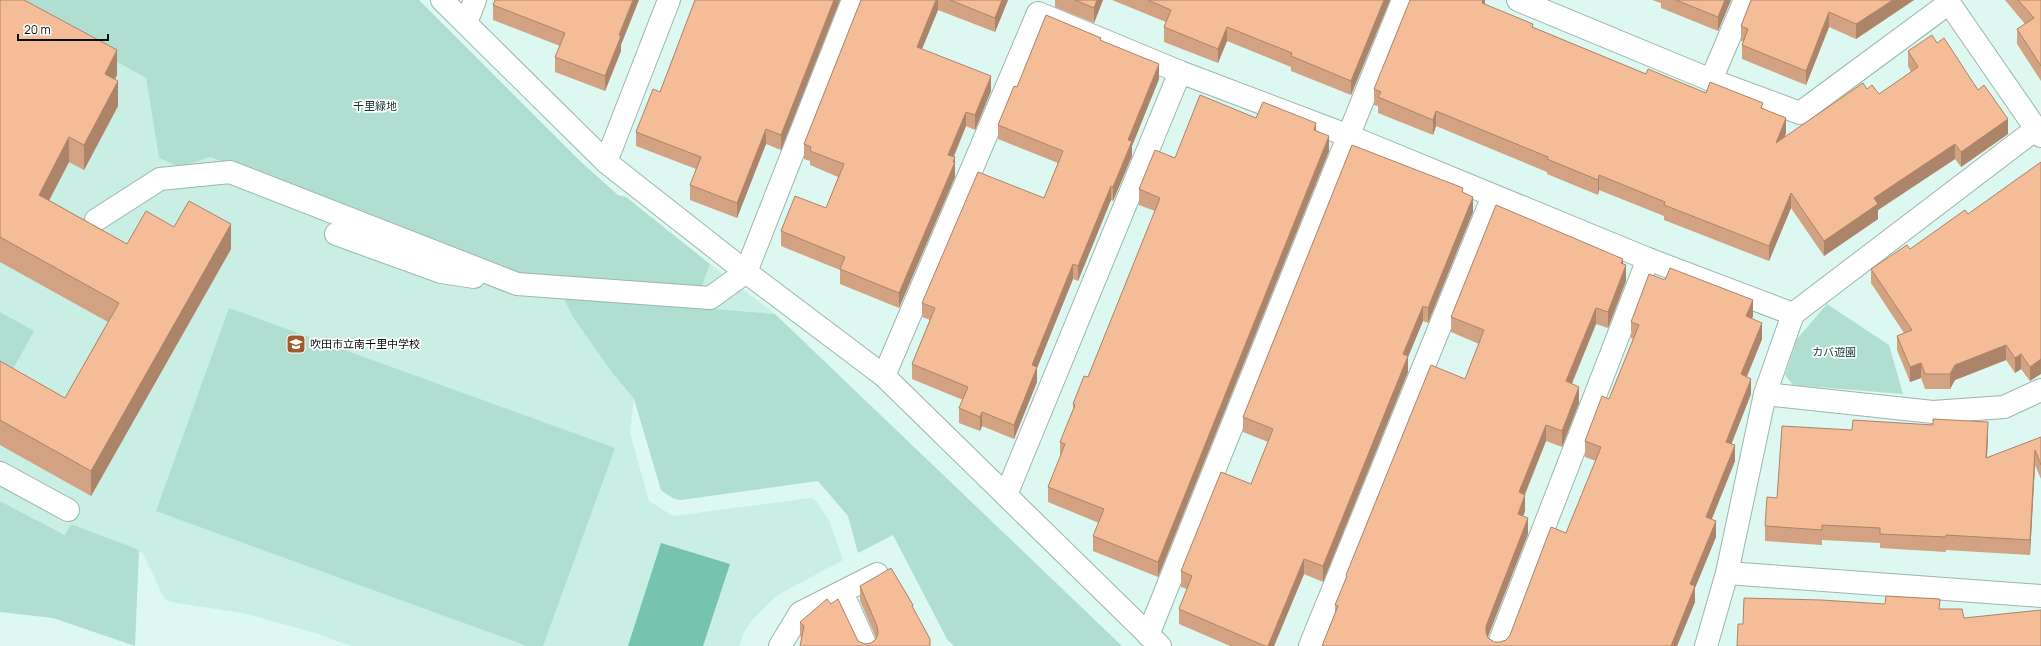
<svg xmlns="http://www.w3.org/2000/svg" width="2041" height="646" viewBox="0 0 2041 646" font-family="Manrope,'Noto Sans JP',sans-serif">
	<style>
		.built { fill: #c9eee4 }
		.green { fill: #b0dfd2 }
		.water { fill: #76c3af }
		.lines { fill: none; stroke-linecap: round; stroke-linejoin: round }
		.minor-casing { stroke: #9cb6ae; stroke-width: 24 }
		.minor { stroke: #fff; stroke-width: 22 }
		.wall { fill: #d2a282 }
		.shaded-wall { fill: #ab846a }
		.building { fill: #f4bc97; stroke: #ab846a }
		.labels { text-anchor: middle; stroke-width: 3.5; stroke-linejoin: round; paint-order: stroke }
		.park-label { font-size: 11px; fill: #11362e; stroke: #fff }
		.poi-label { font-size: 11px; fill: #06100d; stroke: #fff; text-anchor: start }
	</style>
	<rect width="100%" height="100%" fill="#dcf8f0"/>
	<!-- built -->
	<polygon class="built" points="0,0 7,0 146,78 159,158 180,167 210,157 517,274 701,289 710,264 775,314 564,297 611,371 634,399 630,433 649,501 673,516 811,498 816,501 829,521 843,560 776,596 751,621 744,632 739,646 351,646 312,632 243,613 170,602 165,599 162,594 143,553 71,524 66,535 0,501"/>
	<!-- green -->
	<g class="green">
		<polygon points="7,0 419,0 580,161 618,195 626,197 710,264 701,289 517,274 210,157 180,167 159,158 146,78"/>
		<path d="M563 297 775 314 1122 646H954L947 639 893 535 858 553 848 516 818 481 681 500C673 499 667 495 661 490L634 399 611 371 573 317Z"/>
		<polygon points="1827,304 1889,345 1903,394 1793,385 1785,375 1797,339"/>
		<polygon points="229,308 615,448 543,646 527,646 156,511"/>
		<polygon points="0,312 34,331 12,371 0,365"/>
		<polygon points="0,501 65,535 71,524 139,550 135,646 53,618 0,612"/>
	</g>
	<!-- water -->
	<polygon class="water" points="661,543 730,564 703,646 628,646"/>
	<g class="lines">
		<defs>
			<g id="minor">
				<polyline points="442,0 606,162 746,272 884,376 1160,646"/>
				<polyline points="1518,0 1711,80 1800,113 1949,3"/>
				<polyline points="1947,0 2041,136"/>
				<polyline points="466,23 475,0"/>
				<polyline points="1711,80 1745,0"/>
				<polyline points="606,162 669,0"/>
				<polyline points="96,220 160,179 230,172 517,284 710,298 746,272 853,0"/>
				<polyline points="336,234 441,272 474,277"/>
				<polyline points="1793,314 2036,129"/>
				<polyline points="884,376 1038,13 1180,72 1349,136 1648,259 1793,314 1765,394 1727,573 1706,646"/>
				<polyline points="1765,394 1933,412 2004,407 2041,390"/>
				<polyline points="0,473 68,510"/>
				<polyline points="1006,495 1180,72"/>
				<polyline points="1727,573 2041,596"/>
				<polyline points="842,592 866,646"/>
				<polyline points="1148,635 1403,0"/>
				<polyline points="780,646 800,613 877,574"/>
				<polyline points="1310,646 1493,196"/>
				<polyline points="1498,646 1648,259"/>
			</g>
		</defs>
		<!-- minor casing -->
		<use href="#minor" class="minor-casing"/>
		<!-- minor -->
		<use href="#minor" class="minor"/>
	</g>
	<!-- wall -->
	<g class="wall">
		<polygon points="0,0 117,75 115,79 118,106 84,170 69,162 49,200 127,244 174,227 231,249 91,496 0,445 0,361 65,398 108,322 0,262"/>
		<polygon points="695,0 840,0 781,150 766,144 737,218 690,200 690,185 696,169 636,146 636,132 660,92"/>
		<polygon points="861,0 1008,0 995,32 938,10 922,49 991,91 975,130 966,126 954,157 955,157 955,177 899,308 840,284 840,270 781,246 781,231 826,208 838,177 810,165 810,161 804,159 804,144"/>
		<polygon points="1055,0 1103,0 1094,23 1055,7"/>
		<polygon points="1112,0 1390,0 1351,95 1291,71 1291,67 1227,41 1218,63 1164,42 1164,27 1166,22"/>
		<polygon points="1485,0 1485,4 1533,27 1646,74 1706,93 1763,108 1786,133 1785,137 1867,89 1879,94 1911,72 1908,66 1908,51 1937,43 1978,90 2008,134 1961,167 1955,159 1878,210 1878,219 1824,256 1791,208 1769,261 1664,220 1664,216 1599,190 1598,195 1547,174 1547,172 1436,126 1433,135 1378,113 1378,106 1374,105 1374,89"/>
		<polygon points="1652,0 1731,0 1718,31 1661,8 1661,3"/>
		<polygon points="1751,0 1914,0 1856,39 1829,27 1806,85 1742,59 1742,45 1743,41 1741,41 1741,26"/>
		<polygon points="2005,0 2041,0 2041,81 2017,44 2017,29 2025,24"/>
		<polygon points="493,5 621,45 621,51 605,91 555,72 555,57 560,46 493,20"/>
		<polygon points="1101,40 1159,79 1132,146 1132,156 1113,201 1111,200 1078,281 1073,279 1037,368 1037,382 1014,439 982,426 980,431 959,423 959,408 963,400 912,379 912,364 930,320 922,317 922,303 1044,198 1058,163 998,139 998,125 1017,87"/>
		<polygon points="1256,118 1316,131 1329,151 1158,577 1093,551 1093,536 1099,523 1048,502 1048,487 1060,458 1060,442 1073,410 1073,404 1088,377 1155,211 1139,205 1139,189 1175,158"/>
		<polygon points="2041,162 2030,381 2021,369 2015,373 2006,360 1955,380 1950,389 1925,389 1921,378 1910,382 1897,350 1897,336 1904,333 1871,283 1871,269 1910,249 1968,214"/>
		<polygon points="1463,193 1473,212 1428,323 1423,321 1408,357 1408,372 1323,582 1304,574 1274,646 1230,646 1179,624 1179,609 1187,589 1181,587 1181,571 1251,484 1268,442 1243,432 1243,417"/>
		<polygon points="1623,263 1626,281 1608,328 1596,324 1572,384 1579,403 1562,447 1546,441 1525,495 1525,511 1523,516 1528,534 1488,637 1494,642 1500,642 1506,640 1510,635 1566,533 1596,461 1585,457 1585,441 1609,399 1633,339 1631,338 1631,322 1753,316 1752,318 1762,339 1747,377 1751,394 1731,444 1735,461 1712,519 1716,537 1695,588 1695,602 1677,646 1322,646 1335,613 1335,605 1346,579 1346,575 1465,379 1479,344 1451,332 1451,317"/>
		<polygon points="1852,430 1988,437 1987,458 2041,437 2041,479 2035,465 2030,555 1946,550 1946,552 1880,548 1880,543 1822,540 1822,545 1765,541 1765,526 1777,498"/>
		<polygon points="860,586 913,609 930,646 800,646 802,638 800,636 800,622 865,644 871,643 876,639 876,638 860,601"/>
	</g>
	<!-- shaded-wall -->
	<g class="shaded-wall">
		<polygon points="633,0 639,0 621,45 621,51 605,91 605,76 619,35"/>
		<polygon points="834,0 840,0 781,150 781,135"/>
		<polygon points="936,0 938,0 938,10 917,61 917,47"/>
		<polygon points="1002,0 1008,0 995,32 995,18"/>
		<polygon points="1097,0 1103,0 1094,23 1094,8"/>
		<polygon points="1384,0 1390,0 1351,95 1351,81"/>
		<polygon points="1483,0 1485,0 1485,11 1482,3"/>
		<polygon points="1725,0 1731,0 1718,31 1718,17"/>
		<polygon points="1893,0 1914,0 1856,39 1856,24"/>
		<polygon points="1829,12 1829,27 1806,85 1806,71"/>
		<polygon points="1227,27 1227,41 1218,63 1218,49"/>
		<polygon points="117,50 117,75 105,99 105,74"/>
		<polygon points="1159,64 1159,79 1132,146 1132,156 1113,201 1113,187 1128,140"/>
		<polygon points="991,76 991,91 975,130 975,115"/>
		<polygon points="118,81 118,106 84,170 84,145"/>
		<polygon points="1436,111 1436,126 1433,135 1433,120"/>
		<polygon points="966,112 966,126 948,169 948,155"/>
		<polygon points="1786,118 1786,133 1776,158 1776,143"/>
		<polygon points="2008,119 2008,134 1961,167 1961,152"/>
		<polygon points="1316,123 1316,139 1314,130"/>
		<polygon points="766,129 766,144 737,218 737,203"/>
		<polygon points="1329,136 1329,151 1158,577 1158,562"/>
		<polygon points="69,137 69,162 39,220 39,195"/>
		<polygon points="1955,144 1955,159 1878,210 1878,219 1824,256 1824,241 1874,198"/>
		<polygon points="955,157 955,177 899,308 899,293"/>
		<polygon points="1599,175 1599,190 1598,195 1598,180"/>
		<polygon points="1111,186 1111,200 1078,281 1078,266"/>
		<polygon points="1791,193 1791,208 1769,261 1769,246"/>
		<polygon points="1473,197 1473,212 1428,323 1428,308"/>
		<polygon points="231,224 231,249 91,496 91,471"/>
		<polygon points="1623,259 1623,274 1626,265 1626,281 1608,328 1608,312 1621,263"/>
		<polygon points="1073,264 1073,279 1037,368 1037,382 1014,439 1014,425 1032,365"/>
		<polygon points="1753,300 1753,316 1746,332 1746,316"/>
		<polygon points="1423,306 1423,321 1408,357 1408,372 1323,582 1323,566 1403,354"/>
		<polygon points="1596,308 1596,324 1566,397 1566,381"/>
		<polygon points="1762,323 1762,339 1741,390 1741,374"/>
		<polygon points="2006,345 2006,360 1955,380 1950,389 1950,374 1955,365"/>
		<polygon points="2021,354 2021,369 2015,373 2015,358"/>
		<polygon points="2041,359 2041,374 2030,381 2030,367"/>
		<polygon points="1921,363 1921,378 1910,382 1910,367"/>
		<polygon points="1751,379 1751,394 1726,458 1726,442"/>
		<polygon points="1579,387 1579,403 1562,447 1562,431"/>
		<polygon points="982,412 982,426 980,431 980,417"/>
		<polygon points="1988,422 1988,437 1986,473 1986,458"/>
		<polygon points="1546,425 1546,441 1519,508 1519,492"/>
		<polygon points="1735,445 1735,461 1706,533 1706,517"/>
		<polygon points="2035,450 2035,465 2030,555 2030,540"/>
		<polygon points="1525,495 1525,511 1518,529 1518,514"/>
		<polygon points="1528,518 1528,534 1486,641 1486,626"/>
		<polygon points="1716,521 1716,537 1695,588 1695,602 1677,646 1671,646 1690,584"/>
		<polygon points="1304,559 1304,574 1274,646 1268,646"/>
	</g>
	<!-- building -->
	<g class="building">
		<polygon points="0,0 24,0 117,50 105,74 118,81 84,145 69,137 39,195 127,244 146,211 174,227 189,201 231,224 91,471 0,420 0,361 65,398 119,303 0,237"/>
		<polygon points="495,0 633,0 619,35 621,36 605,76 555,57 565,33 493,5"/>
		<polygon points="695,0 834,0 781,135 766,129 737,203 690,185 701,157 636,132 653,89 660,92"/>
		<polygon points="861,0 936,0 917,47 991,76 975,115 966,112 948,155 955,157 953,162 955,162 899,293 840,269 845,257 781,231 795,196 826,208 844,164 810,151 811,147 804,144"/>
		<polygon points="950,0 1002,0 995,18"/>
		<polygon points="1075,0 1097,0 1094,8"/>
		<polygon points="1148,0 1384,0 1351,81 1291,56 1292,53 1227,27 1218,49 1164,27 1171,10"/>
		<polygon points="1410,0 1483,0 1482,3 1533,24 1532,27 1646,74 1648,69 1706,93 1710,82 1763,103 1761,108 1786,118 1776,143 1863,83 1867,89 1872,85 1879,94 1918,67 1908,51 1932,35 1937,43 1944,38 1978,90 1984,85 2008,119 1961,152 1955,144 1874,198 1878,204 1824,241 1791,193 1769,246 1664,205 1665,202 1599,175 1598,180 1547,159 1548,157 1436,111 1433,120 1378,97 1381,92 1374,89"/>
		<polygon points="1676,0 1725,0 1718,17"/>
		<polygon points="1751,0 1893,0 1856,24 1829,12 1806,71 1742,45 1748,29 1741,26"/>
		<polygon points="2018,0 2041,0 2041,66 2017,29 2034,18"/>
		<polygon points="1046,15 1101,38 1100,40 1159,64 1128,140 1132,141 1113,187 1111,186 1078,266 1073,264 1032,365 1037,367 1014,425 982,412 980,417 959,408 968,387 912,364 935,308 922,303 978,172 1044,198 1063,151 998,125 1014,86 1017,87"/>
		<polygon points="1200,95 1256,118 1263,102 1316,123 1314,130 1329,136 1158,562 1093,536 1104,509 1048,487 1065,444 1060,442 1075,405 1073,404 1084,376 1088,377 1160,198 1139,189 1155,150 1175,158"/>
		<polygon points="1352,145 1463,188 1462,192 1473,197 1428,308 1423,306 1403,354 1408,356 1323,566 1304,559 1268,646 1265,646 1179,609 1192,576 1181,571 1221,472 1251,484 1273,429 1243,417"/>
		<polygon points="2041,162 2041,359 2030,367 2021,354 2015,358 2006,345 1955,365 1950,374 1925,374 1921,363 1910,367 1897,336 1912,330 1871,269 1907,245 1910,249 1965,210 1968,214"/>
		<polygon points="1496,205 1623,259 1621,263 1626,265 1608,312 1596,308 1566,381 1579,387 1562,431 1546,425 1519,492 1525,495 1518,514 1528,518 1486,626 1486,632 1488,638 1494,642 1500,642 1506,640 1510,635 1551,527 1566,533 1601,447 1585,441 1602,396 1609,399 1639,325 1631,322 1649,274 1665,280 1670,268 1753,300 1746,316 1762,323 1741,374 1751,379 1726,442 1735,445 1706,517 1716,521 1690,584 1695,586 1671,646 1322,646 1338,606 1335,605 1347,576 1346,575 1431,365 1465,379 1484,330 1451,317"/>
		<polygon points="1933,419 1988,422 1986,458 2041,437 2041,465 2035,450 2030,540 1946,535 1946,537 1880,534 1880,528 1822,525 1822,530 1765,526 1767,497 1777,498 1782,426 1852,430 1853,420 1933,425"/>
		<polygon points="891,568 913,605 912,606 930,639 930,646 800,646 804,626 800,622 827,599 831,604 838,599 858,641 865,644 871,643 876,639 878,633 877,626 860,586"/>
		<polygon points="1886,596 1940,599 1939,609 1962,609 1964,618 2041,610 2041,646 1737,646 1738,624 1743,624 1744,598 1821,600 1885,604"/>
	</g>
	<!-- icons -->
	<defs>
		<symbol id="school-square" viewBox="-11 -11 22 22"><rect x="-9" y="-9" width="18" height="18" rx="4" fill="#9f5b2b" stroke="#fff"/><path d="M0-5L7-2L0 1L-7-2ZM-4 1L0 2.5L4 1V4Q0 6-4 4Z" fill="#fff"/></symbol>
	</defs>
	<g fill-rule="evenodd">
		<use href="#school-square" x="285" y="333" width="22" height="22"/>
	</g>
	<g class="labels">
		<!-- park labels -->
		<g class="park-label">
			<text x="375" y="110">千里緑地</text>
			<text x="1834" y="356">カバ遊園</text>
		</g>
		<!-- poi labels -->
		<g class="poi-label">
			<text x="310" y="348">吹田市立南千里中学校</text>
		</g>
	</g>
	<!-- scale -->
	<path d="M18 34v6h90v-6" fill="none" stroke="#06100d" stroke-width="2"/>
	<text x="24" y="34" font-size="12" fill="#06100d" stroke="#ffffff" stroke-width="3" paint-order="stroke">20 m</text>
</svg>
